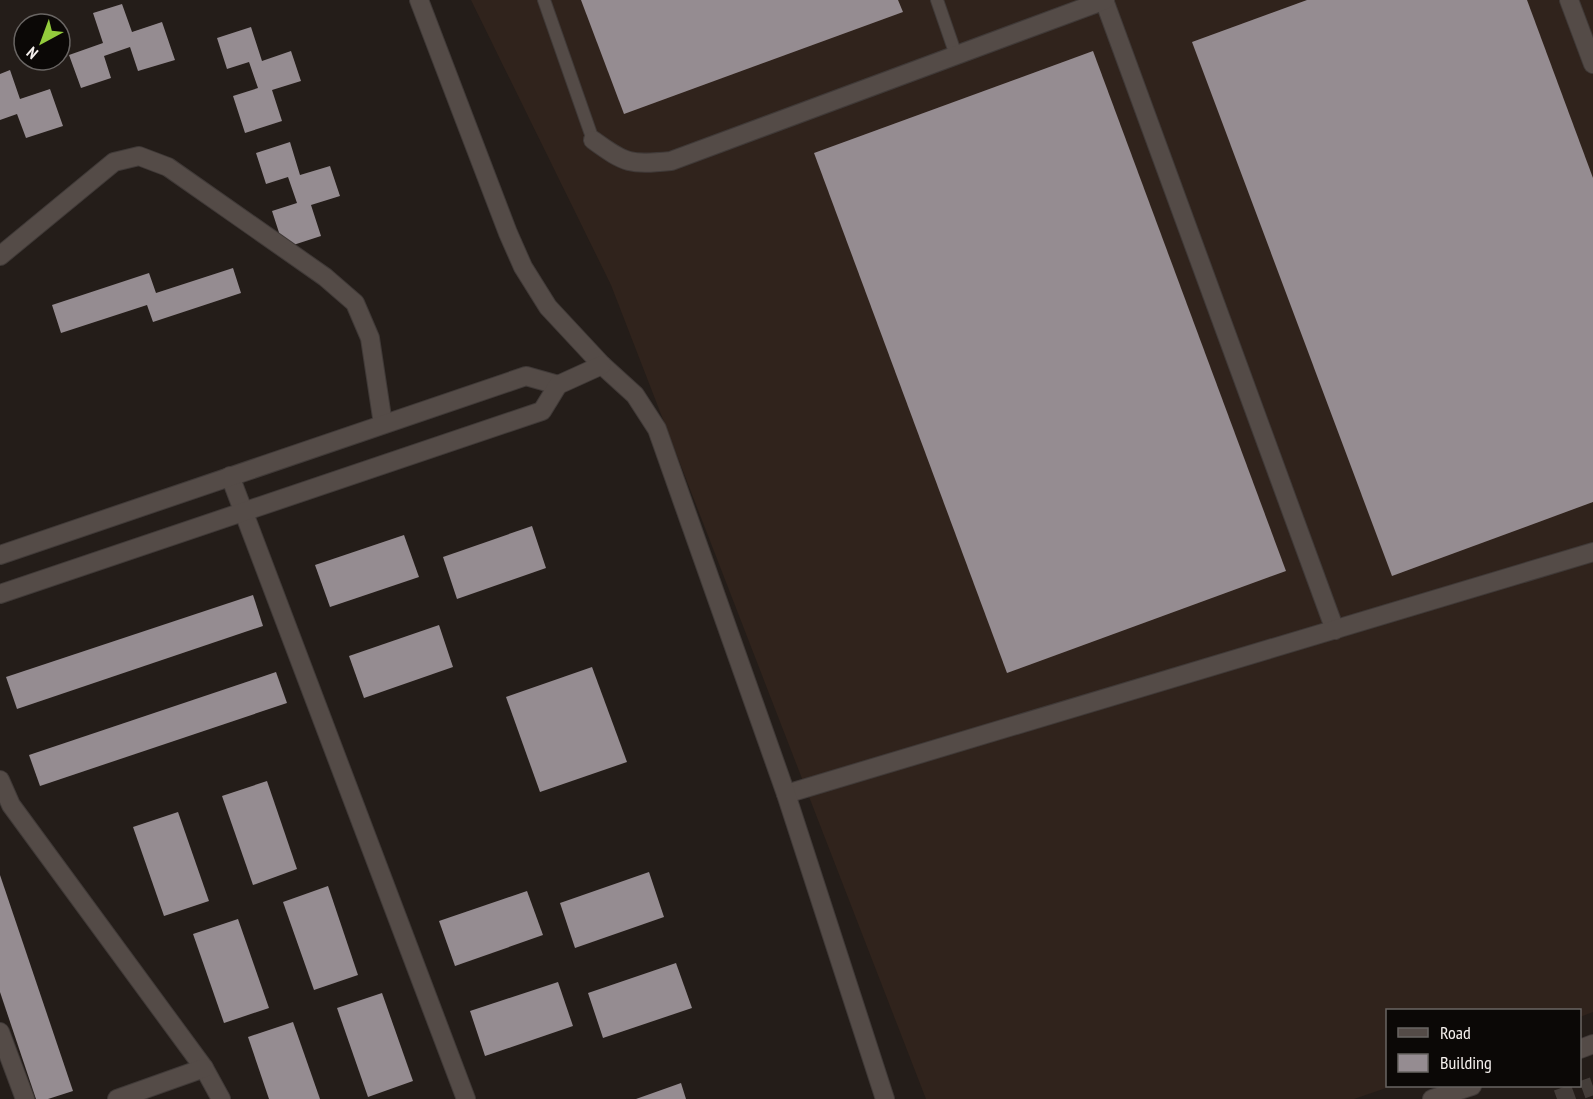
<svg xmlns="http://www.w3.org/2000/svg" width="1593" height="1099" viewBox="0 0 1593 1099" font-family="'PT Sans Narrow',sans-serif">
	<style>
		.built { fill: #30231c }
		.building { fill: #958c91 }
		.lines { fill: none; stroke-linecap: round; stroke-linejoin: round }
		.secondary-tunnel { stroke: #443d39; stroke-width: 18; stroke-dasharray: 18 9; stroke-linecap: butt }
		.lane-casing { stroke: #403a38; stroke-width: 14 }
		.street-casing { stroke: #403a38; stroke-width: 20 }
		.secondary-casing { stroke: #403a38; stroke-width: 20 }
		.lane { stroke: #544b47; stroke-width: 12 }
		.street { stroke: #544b47; stroke-width: 18 }
		.secondary { stroke: #544b47; stroke-width: 18 }
	</style>
	<rect width="100%" height="100%" fill="#241d19"/>
	<!-- built -->
	<polygon class="built" points="471,0 1593,0 1593,1012 1580,1017 1580,1010 1388,1010 1388,1086 1392,1086 1354,1099 926,1099 611,285"/>
	<!-- building -->
	<g class="building">
		<polygon points="581,0 898,0 903,12 624,114"/>
		<polygon points="1307,0 1527,0 1593,178 1593,502 1392,576 1192,42"/>
		<polygon points="122,4 132,32 162,22 175,60 138,71 130,47 104,56 111,78 81,88 69,55 103,43 93,13"/>
		<polygon points="251,27 262,61 291,51 301,81 272,90 282,121 245,133 233,96 258,88 249,62 227,69 217,38"/>
		<polygon points="1093,51 1286,571 1007,673 814,153"/>
		<polygon points="10,70 20,99 50,89 63,126 26,138 17,114 0,120 0,74"/>
		<polygon points="290,142 300,175 330,166 340,196 311,205 321,236 284,248 272,211 297,203 288,177 266,184 256,153"/>
		<polygon points="233,268 241,293 153,322 147,305 61,333 52,305 149,273 156,293"/>
		<polygon points="532,526 546,568 457,599 443,557"/>
		<polygon points="404,535 419,577 330,607 315,565"/>
		<polygon points="253,595 263,626 17,709 6,677"/>
		<polygon points="439,625 453,667 364,698 349,656"/>
		<polygon points="592,667 627,762 540,792 506,697"/>
		<polygon points="276,672 287,703 40,786 29,755"/>
		<polygon points="267,781 297,869 253,885 222,796"/>
		<polygon points="178,812 209,901 164,916 133,827"/>
		<polygon points="649,872 664,917 575,948 560,903"/>
		<polygon points="0,875 73,1091 48,1099 36,1099 0,992"/>
		<polygon points="328,886 358,975 314,990 283,902"/>
		<polygon points="527,891 543,935 455,966 439,921"/>
		<polygon points="238,919 269,1008 224,1023 193,934"/>
		<polygon points="676,963 692,1008 603,1038 588,993"/>
		<polygon points="558,982 573,1026 485,1056 470,1011"/>
		<polygon points="382,993 413,1081 368,1097 337,1008"/>
		<polygon points="293,1022 320,1099 269,1099 248,1037"/>
		<polygon points="681,1083 686,1099 636,1099"/>
	</g>
	<g class="lines">
		<!-- secondary-tunnel -->
		<polyline class="secondary-tunnel" points="1557,1099 1593,1086"/>
		<defs>
			<g id="lane">
				<polyline points="544,0 593,140"/>
				<polyline points="937,0 956,55"/>
			</g>
			<g id="street">
				<polyline points="1104,0 1335,630"/>
				<polyline points="1569,0 1593,64"/>
				<path d="M593 140C626 164 630 165 671 161L1105 0"/>
				<polyline points="0,256 114,162 139,156 168,167 325,277 355,303 370,338 383,424"/>
				<polyline points="230,476 466,1099"/>
				<polyline points="0,780 11,805 204,1068 221,1099"/>
				<polyline points="786,794 1593,552"/>
				<polyline points="0,1032 25,1099"/>
				<polyline points="117,1099 204,1068"/>
			</g>
			<g id="secondary">
				<polyline points="419,0 508,233 523,267 548,307 602,365 635,395 657,429 786,794 885,1099"/>
				<polyline points="0,555 526,376 558,385"/>
				<polyline points="0,594 542,411 558,385 602,365"/>
				<polyline points="1580,1049 1593,1044"/>
				<polyline points="1432,1099 1472,1086"/>
			</g>
		</defs>
		<!-- lane casing -->
		<use href="#lane" class="lane-casing"/>
		<!-- street casing -->
		<use href="#street" class="street-casing"/>
		<!-- secondary casing -->
		<use href="#secondary" class="secondary-casing"/>
		<!-- lane -->
		<use href="#lane" class="lane"/>
		<!-- street -->
		<use href="#street" class="street"/>
		<!-- secondary -->
		<use href="#secondary" class="secondary"/>
	</g>
	<!-- legend -->
	<rect x="1386" y="1009" width="195" height="78" fill="#0b0806" stroke="#696563" stroke-width="1.5"/>
	<rect x="1398" y="1028" width="30" height="9" fill="#544b47" stroke="#696563" stroke-width="1.5"/>
	<text x="1440" y="1039" font-size="18" fill="#f6f1ee">Road</text>
	<rect x="1398" y="1054" width="30" height="18" fill="#958c91" stroke="#696563" stroke-width="1.5"/>
	<text x="1440" y="1069" font-size="18" fill="#f6f1ee">Building</text>
	<!-- north arrow -->
	<g transform="translate(42 42) rotate(221)"><circle r="28" fill="#0b0806" stroke="#696563" stroke-width="1.5"/>
	<path d="M0-4.5L10 22L0 15L-10 22Z" fill="#94cc3c"/>
	<text y="-9" font-size="16" font-weight="bold" text-anchor="middle" fill="#f6f1ee">N</text>
	</g>
</svg>
